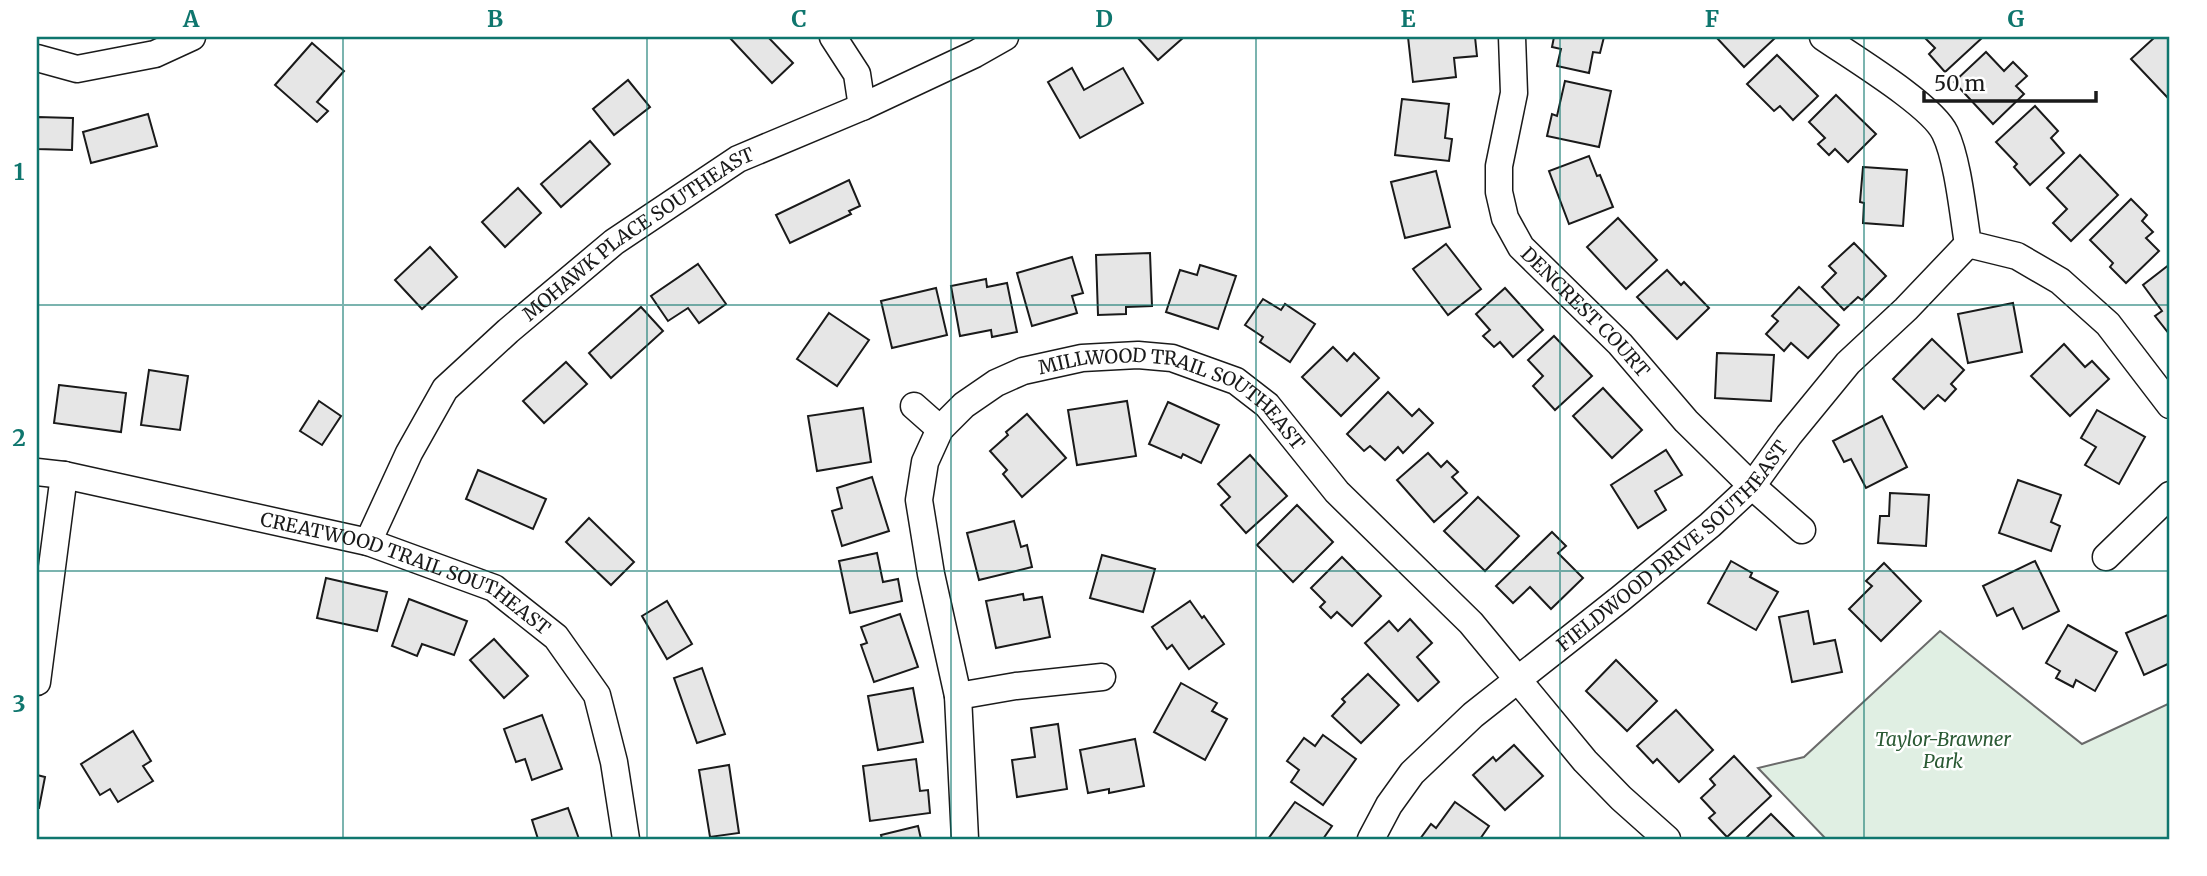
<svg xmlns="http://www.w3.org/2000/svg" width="2207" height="876" viewBox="0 0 2207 876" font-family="Merriweather,serif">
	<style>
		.green { fill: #e0efe3; stroke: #6a6a6a; stroke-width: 2 }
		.building { fill: #e6e6e6; stroke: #1a1a1a; stroke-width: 2 }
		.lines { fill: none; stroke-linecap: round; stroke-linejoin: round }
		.minor-casing { stroke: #1a1a1a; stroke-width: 29 }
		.minor { stroke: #fff; stroke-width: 26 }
		.grid { fill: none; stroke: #0f766e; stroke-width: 2; stroke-opacity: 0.55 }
		.labels { text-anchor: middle; stroke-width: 5; stroke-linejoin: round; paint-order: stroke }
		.street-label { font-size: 19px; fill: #1a1a1a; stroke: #fff }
		.park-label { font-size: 19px; font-style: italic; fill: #2b5a34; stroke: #fff }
		.neatline { fill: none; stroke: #0f766e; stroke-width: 2.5 }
		.grid-label { font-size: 23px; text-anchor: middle; font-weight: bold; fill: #0f766e }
	</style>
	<rect width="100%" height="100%" fill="#fff"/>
	<!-- green -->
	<polygon class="green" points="1940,631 2082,744 2170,703 2170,839 1826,839 1758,768 1804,757"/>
	<!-- building -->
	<g class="building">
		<polygon points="729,37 768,37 793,63 772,83"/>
		<polygon points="1137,37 1184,37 1158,60"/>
		<polygon points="1408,37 1475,37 1477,56 1454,58 1456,77 1413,82"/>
		<polygon points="1554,37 1604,37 1600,53 1593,52 1589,73 1557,66 1561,49 1552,47"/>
		<polygon points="1716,37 1772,37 1774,39 1744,67"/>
		<polygon points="1924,37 1983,37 1945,72 1929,54 1935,48"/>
		<polygon points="2155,37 2170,37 2170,94 2167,97 2131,59"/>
		<polygon points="312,43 344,71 317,102 328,111 317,122 275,85"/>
		<polygon points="1986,52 2004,71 2013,62 2027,76 2016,86 2024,94 1993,124 1954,82"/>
		<polygon points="1777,55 1818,96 1793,120 1780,106 1774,111 1747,84"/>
		<polygon points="1072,68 1084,90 1123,68 1143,103 1080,138 1048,82"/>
		<polygon points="628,80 650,107 614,135 593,109"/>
		<polygon points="1565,81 1611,91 1599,147 1547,136 1552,114 1557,116"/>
		<polygon points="1836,95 1876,134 1848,162 1835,149 1829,155 1818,144 1825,138 1809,122"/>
		<polygon points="1402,99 1449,104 1445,138 1452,139 1449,161 1395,155"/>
		<polygon points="2035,106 2058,131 2051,138 2064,153 2030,185 2014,167 2017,164 1996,142"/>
		<polygon points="148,114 157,146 91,163 83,132"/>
		<polygon points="37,117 73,118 72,150 37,149"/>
		<polygon points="590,141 610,164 561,207 541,184"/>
		<polygon points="2080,155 2118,195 2071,241 2053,223 2067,209 2047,188"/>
		<polygon points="1589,156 1597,176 1600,175 1613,207 1569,224 1549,171"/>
		<polygon points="1863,167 1907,170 1903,226 1863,223 1864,203 1860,202"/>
		<polygon points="1436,171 1450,227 1405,238 1391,182"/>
		<polygon points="849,180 860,206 849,211 851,214 790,243 776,215"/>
		<polygon points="518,188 541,213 505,247 482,222"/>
		<polygon points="2131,199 2147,215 2142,221 2153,232 2146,238 2159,251 2126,283 2110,267 2113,263 2090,240"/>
		<polygon points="1618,218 1657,260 1626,289 1587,247"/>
		<polygon points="1854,243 1886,276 1862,300 1858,297 1844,310 1822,287 1836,273 1829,266"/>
		<polygon points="1446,244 1481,289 1448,315 1413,269"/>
		<polygon points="430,247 457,277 422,309 395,280"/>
		<polygon points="1150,253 1152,306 1126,307 1126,314 1098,315 1096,255"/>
		<polygon points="1072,257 1083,293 1072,296 1077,313 1032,326 1017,273"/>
		<polygon points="698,264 726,304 699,323 688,308 668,321 651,296"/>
		<polygon points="2170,264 2170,335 2155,316 2162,311 2143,285"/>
		<polygon points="1200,265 1236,276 1218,329 1166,312 1180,270 1197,275"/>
		<polygon points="1667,270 1681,285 1684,282 1709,308 1677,339 1637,297"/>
		<polygon points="986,279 987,287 1007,283 1017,332 992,337 991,330 960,336 951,286"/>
		<polygon points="1799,287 1839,325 1808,358 1791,343 1784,351 1766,334 1778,321 1772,316"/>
		<polygon points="936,288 947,335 892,348 881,301"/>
		<polygon points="1505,288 1543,330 1513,357 1500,342 1494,347 1483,336 1490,330 1476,314"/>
		<polygon points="1263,299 1281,310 1285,304 1315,324 1290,362 1260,342 1263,337 1245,325"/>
		<polygon points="2013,303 2022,352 1968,363 1958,314"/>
		<polygon points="641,307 663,331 611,378 589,353"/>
		<polygon points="829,313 869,340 837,386 797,359"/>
		<polygon points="1554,336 1592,376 1555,410 1533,386 1543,376 1528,360"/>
		<polygon points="1932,339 1964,370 1951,384 1956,389 1945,401 1938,395 1924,409 1893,379"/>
		<polygon points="2064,344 2085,367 2092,361 2109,379 2070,416 2031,376"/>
		<polygon points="1333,347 1347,361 1354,353 1379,378 1341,416 1302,377"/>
		<polygon points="1717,353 1774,355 1771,401 1715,398"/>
		<polygon points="566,362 587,384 544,423 523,401"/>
		<polygon points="149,370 188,376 180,430 141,425"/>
		<polygon points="59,385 126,393 121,432 54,423"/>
		<polygon points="1603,388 1642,430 1612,458 1573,416"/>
		<polygon points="1388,392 1412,416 1419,409 1433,423 1403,453 1398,447 1385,460 1370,446 1364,451 1347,434"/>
		<polygon points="319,401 341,416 322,445 300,431"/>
		<polygon points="1127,401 1136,456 1077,465 1068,410"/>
		<polygon points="1168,402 1219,425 1201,463 1183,454 1181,458 1149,444"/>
		<polygon points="863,408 871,462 817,471 808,416"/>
		<polygon points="2097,410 2145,437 2119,484 2085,465 2096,447 2081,438"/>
		<polygon points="1027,414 1066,458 1022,497 1003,474 1007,470 990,451 1008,435 1006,432"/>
		<polygon points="1882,416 1907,467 1866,488 1851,459 1844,462 1833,441"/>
		<polygon points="1666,450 1682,475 1655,491 1666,510 1638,528 1611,485"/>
		<polygon points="1428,453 1441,467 1447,461 1458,472 1452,477 1467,493 1434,522 1397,480"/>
		<polygon points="1250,455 1287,496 1246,533 1221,505 1230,497 1218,484"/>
		<polygon points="478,470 546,499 533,529 466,499"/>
		<polygon points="872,477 889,531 842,546 832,511 842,508 837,488"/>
		<polygon points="2018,480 2061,495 2051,522 2060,526 2051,551 1999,533"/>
		<polygon points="1890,493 1929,495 1926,546 1878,543 1880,516 1889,516"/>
		<polygon points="1478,497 1519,536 1485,571 1444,531"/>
		<polygon points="1297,505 1333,542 1293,582 1257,545"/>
		<polygon points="589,518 634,562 611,585 566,542"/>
		<polygon points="1014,521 1021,547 1027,545 1032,567 979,580 967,533"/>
		<polygon points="1552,532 1566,546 1558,553 1583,578 1551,609 1530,587 1513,603 1496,586"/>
		<polygon points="877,553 883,582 898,579 902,601 850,613 839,561"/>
		<polygon points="1102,555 1155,569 1143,612 1090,598"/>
		<polygon points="1342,557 1381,596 1352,626 1337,612 1331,618 1320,607 1325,602 1311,588"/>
		<polygon points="1731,561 1752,573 1750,577 1778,592 1756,630 1708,603"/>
		<polygon points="2035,561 2059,611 2023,629 2013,608 1997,616 1983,586"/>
		<polygon points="1884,563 1921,601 1881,641 1849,609 1872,586 1866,581"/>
		<polygon points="326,578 387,592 377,631 317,618"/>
		<polygon points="1023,594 1024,600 1042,597 1050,637 996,648 986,601"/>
		<polygon points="409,599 467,621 454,655 422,644 417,656 392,646"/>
		<polygon points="667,601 692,644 667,659 642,616"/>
		<polygon points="1190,601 1202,618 1204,616 1224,644 1189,669 1172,645 1167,649 1152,627"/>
		<polygon points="1808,611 1814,644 1835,640 1842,672 1792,682 1779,617"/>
		<polygon points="900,614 918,667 874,682 861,645 867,643 861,627"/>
		<polygon points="2170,614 2170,663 2144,675 2126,633"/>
		<polygon points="1410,619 1432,643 1417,657 1439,682 1418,701 1365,643 1389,621 1398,631"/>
		<polygon points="2068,625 2117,652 2095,691 2076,680 2073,687 2056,678 2060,671 2046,663"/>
		<polygon points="494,639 528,676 504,698 470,660"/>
		<polygon points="1616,660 1657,701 1627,731 1586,691"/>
		<polygon points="702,668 725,734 697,743 674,678"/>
		<polygon points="1368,674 1399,705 1361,743 1332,716 1345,702 1342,699"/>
		<polygon points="1181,683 1217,703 1212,711 1227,719 1205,760 1154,732"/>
		<polygon points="913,688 923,742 878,750 868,696"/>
		<polygon points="1676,710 1713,750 1679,782 1657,759 1653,763 1637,746"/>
		<polygon points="542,715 562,769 532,780 525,759 516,762 504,729"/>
		<polygon points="1058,724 1067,789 1017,797 1012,760 1035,757 1031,728"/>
		<polygon points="133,731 151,761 143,766 153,781 118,802 110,789 100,795 81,764"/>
		<polygon points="1323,735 1356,759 1323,805 1291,782 1299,770 1287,761 1304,738 1315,746"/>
		<polygon points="1135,739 1144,786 1109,793 1109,789 1088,793 1080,750"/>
		<polygon points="1514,745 1543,776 1505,810 1473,775 1493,757 1496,761"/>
		<polygon points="1734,756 1771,796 1727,837 1709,818 1715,813 1701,798 1715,785 1710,779"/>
		<polygon points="916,759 920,791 928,790 930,813 870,821 863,766"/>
		<polygon points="729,765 739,833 710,837 699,770"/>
		<polygon points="37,775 45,777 39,808 37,808"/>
		<polygon points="1295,802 1332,826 1323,839 1268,839"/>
		<polygon points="1455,802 1489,826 1480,839 1420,839 1431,824 1436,828"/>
		<polygon points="568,808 579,839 538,839 532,820"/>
		<polygon points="1771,814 1795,838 1793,839 1745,839"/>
		<polygon points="918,826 921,839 882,839 881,835"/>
	</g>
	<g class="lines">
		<defs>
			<g id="minor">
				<polyline points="833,37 857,74 862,107"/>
				<path id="s1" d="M1512 37 1514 93 1499 166V192L1505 218 1521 247 1620 344 1686 421 1752 486 1802 530"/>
				<path d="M1823 37C1852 57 1932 105 1945 133 1958 160 1963 214 1968 244L2017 256 2060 281 2108 324 2170 405"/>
				<polyline points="37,58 77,69 155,54 192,37"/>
				<polyline points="914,406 940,429"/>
				<path id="s2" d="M37 472 64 475 368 542 494 588 556 637 597 695 614 762 626 839"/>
				<path id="s3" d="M368 542 409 453 445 389 508 331 614 242 738 159 862 107 975 54 1005 37"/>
				<polyline points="2106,557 2170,495"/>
				<polyline points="37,682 64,475"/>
				<polyline points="958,696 1016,686 1102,677"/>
				<path id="s4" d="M965 839 958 696 931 574 919 500 925 462 940 429 964 405 996 383 1023 371 1082 358 1138 355 1172 358 1236 381 1267 405 1337 492 1471 623 1585 761 1621 798 1667 839"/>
				<path id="s5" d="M1371 839 1389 805 1412 773 1473 715 1620 599 1710 525 1752 486 1789 435 1848 363 1906 309 1968 244"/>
			</g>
		</defs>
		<!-- minor casing -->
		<use href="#minor" class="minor-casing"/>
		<!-- minor -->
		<use href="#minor" class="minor"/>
	</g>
	<!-- grid -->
	<path class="grid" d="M343 37V839M647 37V839M951 37V839M1256 37V839M1560 37V839M1864 37V839M37 305H2170M37 571H2170"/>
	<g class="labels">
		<!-- street labels -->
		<g class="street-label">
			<text dy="7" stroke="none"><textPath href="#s3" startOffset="420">MOHAWK PLACE SOUTHEAST</textPath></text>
			<text dy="7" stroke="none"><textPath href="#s1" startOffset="308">DENCREST COURT</textPath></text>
			<text dy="7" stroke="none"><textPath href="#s4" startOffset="684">MILLWOOD TRAIL SOUTHEAST</textPath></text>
			<text dy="7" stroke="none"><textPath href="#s5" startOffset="424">FIELDWOOD DRIVE SOUTHEAST</textPath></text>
			<text dy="7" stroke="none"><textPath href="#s2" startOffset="385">CREATWOOD TRAIL SOUTHEAST</textPath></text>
		</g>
		<!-- park labels -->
		<g class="park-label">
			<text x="1943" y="746">Taylor-Brawner<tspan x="1943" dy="22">Park</tspan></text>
		</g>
	</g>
	<!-- border -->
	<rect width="2207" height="876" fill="none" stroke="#ffffff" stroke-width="77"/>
	<!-- scale -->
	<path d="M1924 91v10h172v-10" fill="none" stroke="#1a1a1a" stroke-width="3.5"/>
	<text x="1934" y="91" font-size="21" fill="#1a1a1a" stroke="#ffffff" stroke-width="5" paint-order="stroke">50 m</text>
	<rect x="38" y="38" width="2130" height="800" class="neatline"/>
	<g class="grid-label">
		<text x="191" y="27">A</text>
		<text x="495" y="27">B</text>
		<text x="799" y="27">C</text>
		<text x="1104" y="27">D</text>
		<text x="1408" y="27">E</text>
		<text x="1712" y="27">F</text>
		<text x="2016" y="27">G</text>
		<text x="19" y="180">1</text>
		<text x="19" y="446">2</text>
		<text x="19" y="712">3</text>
	</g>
</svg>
